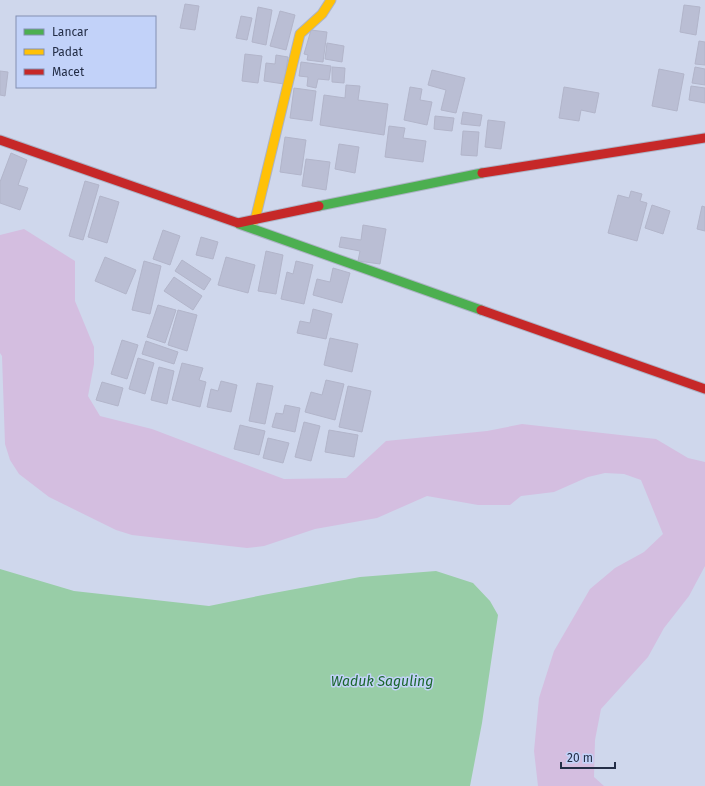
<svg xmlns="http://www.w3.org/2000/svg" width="705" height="786" viewBox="0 0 705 786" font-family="'Fira Sans',sans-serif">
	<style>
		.green { fill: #d4bee0 }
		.water { fill: #98cda7 }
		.building { fill: #babed4; stroke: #b2b5ca }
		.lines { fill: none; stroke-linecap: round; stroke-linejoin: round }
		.fast-casing { stroke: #acb3c5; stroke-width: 11 }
		.slow-casing { stroke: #acb3c5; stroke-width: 11 }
		.jam-casing { stroke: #acb3c5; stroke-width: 11 }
		.fast { stroke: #4caf50; stroke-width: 9 }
		.slow { stroke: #ffc107; stroke-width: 9 }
		.jam { stroke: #c62828; stroke-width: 9 }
		.labels { text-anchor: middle; stroke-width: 3; stroke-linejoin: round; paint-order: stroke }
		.water-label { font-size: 14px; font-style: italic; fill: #1a662c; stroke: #c2d2f9 }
	</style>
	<rect width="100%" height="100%" fill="#cfd7ec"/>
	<!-- green -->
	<polygon class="green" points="24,229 75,261 75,301 94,347 94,364 88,396 100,416 152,429 284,479 346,478 386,441 487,431 522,424 656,439 688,458 705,462 705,566 689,596 664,628 648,657 601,709 595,740 594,777 604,786 538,786 534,751 539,698 554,651 590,589 615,568 644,552 663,534 641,480 624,474 605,473 588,477 554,492 521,496 510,505 478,505 427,496 377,518 315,529 264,546 247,548 132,535 116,530 49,497 19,474 10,460 5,444 2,356 0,353 0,235"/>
	<!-- water -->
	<polygon class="water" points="0,569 74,591 209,606 263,595 360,577 436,571 473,583 490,601 498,615 482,723 470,786 0,786"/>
	<!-- building -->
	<g class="building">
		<polygon points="185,4 199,6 195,30 180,28"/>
		<polygon points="684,5 700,7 696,35 680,32"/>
		<polygon points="258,7 272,10 266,45 252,42"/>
		<polygon points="280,11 295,15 286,50 270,46"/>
		<polygon points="241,16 252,18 247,40 236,38"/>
		<polygon points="311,30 327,32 323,62 307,60 308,55 304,54"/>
		<polygon points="699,41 705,42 705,65 695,64"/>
		<polygon points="327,43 344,46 342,62 325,59"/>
		<polygon points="245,54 262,56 258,83 242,81"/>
		<polygon points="276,55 288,57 284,84 264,81 266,63 275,64"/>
		<polygon points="301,62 331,66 329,80 318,79 316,88 307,86 308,77 299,76"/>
		<polygon points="332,67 345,68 344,83 332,82"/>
		<polygon points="695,67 705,69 705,85 692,83"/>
		<polygon points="659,69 684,74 677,111 652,106"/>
		<polygon points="432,70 465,78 456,113 441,110 446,90 428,85"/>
		<polygon points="0,71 8,72 5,96 0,95"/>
		<polygon points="346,85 360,86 358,100 388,104 384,135 320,125 324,95 345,98"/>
		<polygon points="691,86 705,88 705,103 689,100"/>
		<polygon points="410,87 422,89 420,100 432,102 427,125 404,120"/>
		<polygon points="564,87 599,93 595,113 581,110 579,121 559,118"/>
		<polygon points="294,88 316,91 312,121 290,118"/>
		<polygon points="463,112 482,115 480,126 461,124"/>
		<polygon points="435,116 454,118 452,131 434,129"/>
		<polygon points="488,120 505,122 501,149 485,147"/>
		<polygon points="389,126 405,128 403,138 426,141 423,162 385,157"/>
		<polygon points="463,131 479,132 477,156 461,155"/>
		<polygon points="285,137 306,140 301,175 280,172"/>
		<polygon points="339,144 359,147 355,173 335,169"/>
		<polygon points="11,153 27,160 18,185 28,188 20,210 0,203 0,182"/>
		<polygon points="306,159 330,162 326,190 302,186"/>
		<polygon points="85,181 99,185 83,240 69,236"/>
		<polygon points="631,191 642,194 640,201 647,203 637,241 608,233 618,195 629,198"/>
		<polygon points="100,196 119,202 107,243 88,237"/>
		<polygon points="652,205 670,211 663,234 645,228"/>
		<polygon points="702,206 705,207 705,231 697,229"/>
		<polygon points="363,225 386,229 380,264 358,261 360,251 339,247 341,237 361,240"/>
		<polygon points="163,230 180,236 170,265 153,259"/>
		<polygon points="201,237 218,242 213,259 196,255"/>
		<polygon points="266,251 283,255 276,294 258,291"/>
		<polygon points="105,257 136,270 126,294 95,281"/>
		<polygon points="226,257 255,265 248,293 218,285"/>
		<polygon points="182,260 211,279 204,290 175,271"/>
		<polygon points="144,261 161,266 150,314 132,310"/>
		<polygon points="296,261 313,265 304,304 281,299 287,272 293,274"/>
		<polygon points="333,268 350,273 342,303 313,295 317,279 330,282"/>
		<polygon points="174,277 202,296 193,310 164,291"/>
		<polygon points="158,305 176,310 165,343 147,337"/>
		<polygon points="313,309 332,314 326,339 297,333 300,321 310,323"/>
		<polygon points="178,310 197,315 187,351 168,345"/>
		<polygon points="330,338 358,344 352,372 324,365"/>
		<polygon points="122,340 138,345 127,379 111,374"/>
		<polygon points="146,341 178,352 174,364 142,354"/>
		<polygon points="138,358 154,363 145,394 129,389"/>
		<polygon points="182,363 203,368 199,380 206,382 200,407 172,400"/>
		<polygon points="159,367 174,371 167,404 151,400"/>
		<polygon points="326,380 344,384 335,420 305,412 311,392 322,395"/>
		<polygon points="221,381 237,385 231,412 207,407 211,389 218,391"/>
		<polygon points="102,382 123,388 118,406 96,400"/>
		<polygon points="257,383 273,386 265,424 249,421"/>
		<polygon points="348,386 371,391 362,432 339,427"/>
		<polygon points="285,405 300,408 295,432 272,427 276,413 283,414"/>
		<polygon points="304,422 320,426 311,461 295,457"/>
		<polygon points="240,425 265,431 259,455 234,449"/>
		<polygon points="329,430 358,435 354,457 325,452"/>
		<polygon points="268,438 289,443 283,463 263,458"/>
	</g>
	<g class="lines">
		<defs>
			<g id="fast">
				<polyline points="319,206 482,173"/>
				<polyline points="239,224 481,310"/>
			</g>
			<polyline id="slow" points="255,220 300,34 322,14 331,0"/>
			<g id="jam">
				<polyline points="0,140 238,223 319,206"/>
				<polyline points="482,173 705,138"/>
				<polyline points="481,310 705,389"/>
			</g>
		</defs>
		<!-- fast casing -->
		<use href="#fast" class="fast-casing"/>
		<!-- slow casing -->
		<use href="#slow" class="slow-casing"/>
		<!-- jam casing -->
		<use href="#jam" class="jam-casing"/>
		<!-- fast -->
		<use href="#fast" class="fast"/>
		<!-- slow -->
		<use href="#slow" class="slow"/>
		<!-- jam -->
		<use href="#jam" class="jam"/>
	</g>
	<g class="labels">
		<!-- water labels -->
		<g class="water-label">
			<text x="382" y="686">Waduk Saguling</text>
		</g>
	</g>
	<!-- legend -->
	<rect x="16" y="16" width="140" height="72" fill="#c2d2f9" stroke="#8390b2"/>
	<rect x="24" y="29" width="20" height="6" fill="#4caf50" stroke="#8390b2"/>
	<text x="52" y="36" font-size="12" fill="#242e47">Lancar</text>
	<rect x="24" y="49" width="20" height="6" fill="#ffc107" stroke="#8390b2"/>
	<text x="52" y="56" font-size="12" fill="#242e47">Padat</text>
	<rect x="24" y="69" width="20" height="6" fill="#c62828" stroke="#8390b2"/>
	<text x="52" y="76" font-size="12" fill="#242e47">Macet</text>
	<!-- scale -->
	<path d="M561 762v6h54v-6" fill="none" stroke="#242e47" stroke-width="2"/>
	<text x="567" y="762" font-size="12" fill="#242e47" stroke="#c2d2f9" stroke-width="3" paint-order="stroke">20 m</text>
</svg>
